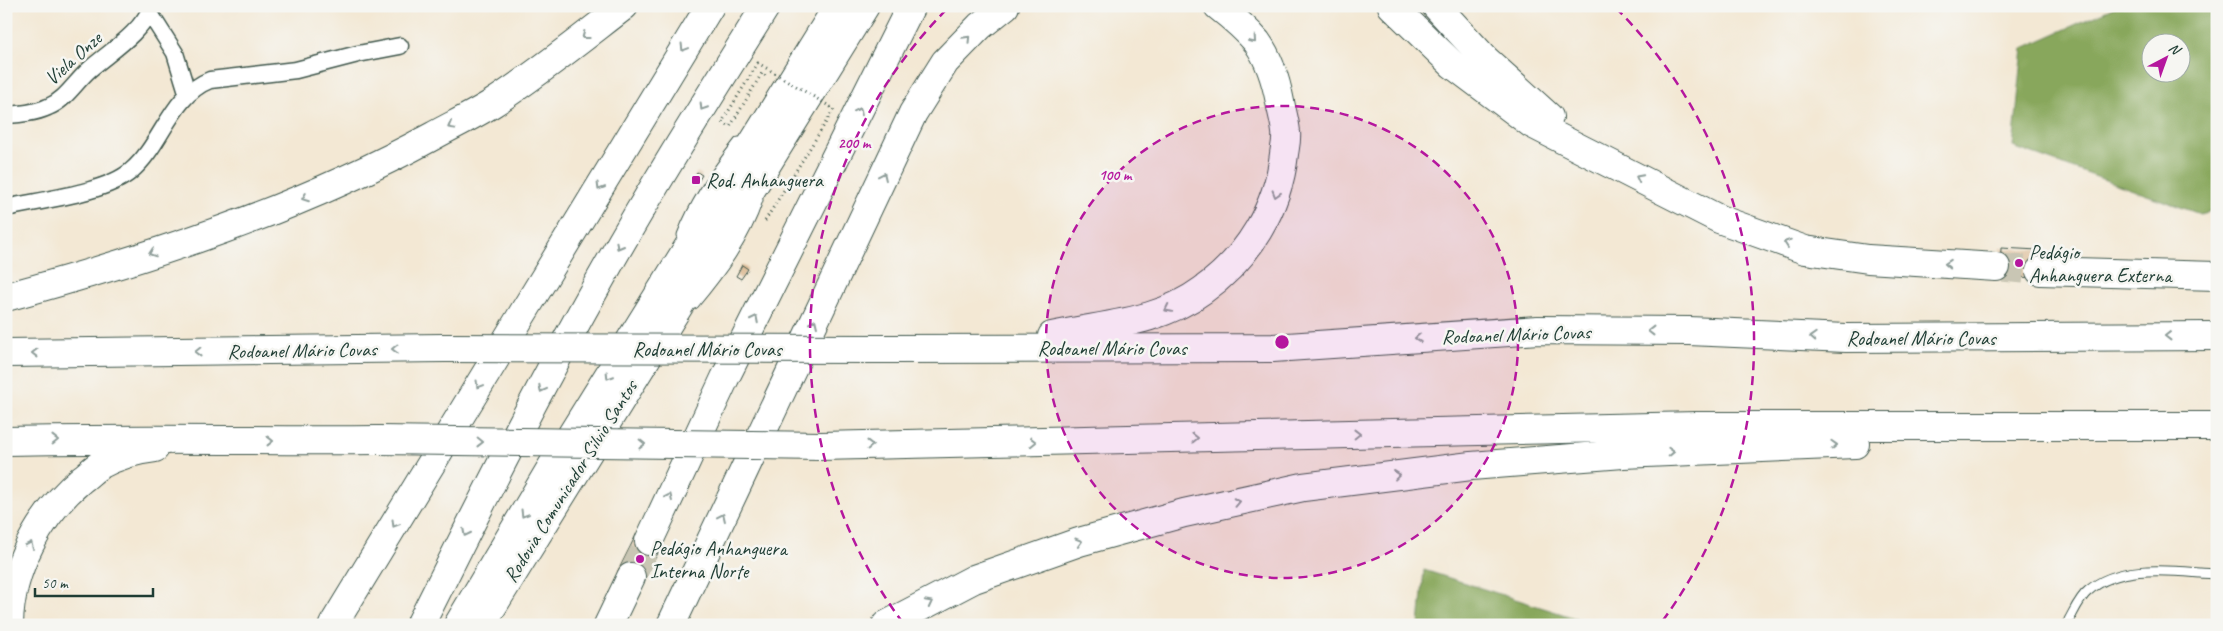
<svg xmlns="http://www.w3.org/2000/svg" width="2223" height="631" viewBox="0 0 2223 631" font-family="Caveat,sans-serif">
	<style>
		.forest { fill: #88a75b; stroke: #547248; fill-rule: evenodd }
		.building { fill: #dcbb95 }
		.lines { fill: none; stroke-linecap: round; stroke-linejoin: round }
		.highway-tunnel { stroke: #c9c6b4; stroke-width: 28; stroke-dasharray: 28 14; stroke-linecap: butt }
		.lane-casing { stroke: #3f574c; stroke-width: 11 }
		.street-casing { stroke: #3f574c; stroke-width: 19 }
		.highway-casing { stroke: #3f574c; stroke-width: 30 }
		.lane { stroke: #fff; stroke-width: 9 }
		.street { stroke: #fff; stroke-width: 16 }
		.highway { stroke: #fff; stroke-width: 28 }
		.highway-bridge-casing { stroke: #3f574c; stroke-width: 30; stroke-linecap: butt }
		.path-bridge { stroke: #3f574c; stroke-width: 3; stroke-dasharray: 1 4; stroke-linecap: butt }
		.highway-bridge { stroke: #fff; stroke-width: 28 }
		.oneway { stroke: #8f9e9a }
		.ring { fill: none; stroke: #b5179e; stroke-width: 2.5; stroke-dasharray: 9 6 }
		.poi-dot { fill: #b5179e; stroke: #f6f6f2; stroke-width: 2 }
		.labels { text-anchor: middle; stroke-width: 5; stroke-linejoin: round; paint-order: stroke }
		.street-label { font-size: 20px; fill: #1f3d34; stroke: #f6f6f2 }
		.poi-label { font-size: 20px; fill: #1f3d34; stroke: #f6f6f2; text-anchor: start }
		.centre { fill: #b5179e; stroke: #f6f6f2; stroke-width: 2.5 }
		.ring-label { font-size: 15px; text-anchor: middle; font-weight: bold; fill: #b5179e; stroke: #f6f6f2; stroke-width: 5; stroke-linejoin: round; paint-order: stroke }
	</style>
	<rect width="100%" height="100%" fill="#f6f6f2"/>
	<filter id="ink" filterUnits="userSpaceOnUse"><feTurbulence type="fractalNoise" baseFrequency=".02" numOctaves="2"/><feDisplacementMap in="SourceGraphic" scale="10" xChannelSelector="R" yChannelSelector="G"/><feConvolveMatrix kernelMatrix="1 2 1 2 8 2 1 2 1" color-interpolation-filters="sRGB"/></filter>
	<filter id="wash" filterUnits="userSpaceOnUse"><feTurbulence type="fractalNoise" baseFrequency=".0096" numOctaves="4" result="noise"/><feDisplacementMap in="SourceGraphic" scale="20" xChannelSelector="R" yChannelSelector="G"/><feGaussianBlur stdDeviation="1.12" result="paint"/><feColorMatrix in="noise" values="0 0 0 0 0 0 0 0 0 0 0 0 0 0 0 0 0 1.4 0 .05"/><feComposite in="paint" operator="in"/></filter>
	<g filter="url(#wash)">
		<rect width="100%" height="100%" fill="#f3e8d4"/>
		<!-- forest -->
		<g class="forest">
			<path d="M2117 6H2217V210L2200 214 2013 147 2023 48ZM2150 42H2180V72H2150Z"/>
			<polygon points="1424,570 1597,625 1419,625"/>
		</g>
		<g id="blocks">
			<!-- building -->
			<g class="building">
				<polygon points="697,172 702,175 696,185 691,182"/>
				<polygon points="2001,248 2038,250 2036,278 2000,276"/>
				<polygon points="742,265 748,269 741,279 736,276"/>
				<polygon points="636,535 661,547 643,583 618,571"/>
			</g>
		</g>
	</g>
	<g filter="url(#ink)">
		<use href="#blocks" fill-opacity="0" stroke="#3f574c" stroke-width="1"/>
		<g class="lines">
			<!-- highway-tunnel -->
			<g class="highway-tunnel">
				<polyline points="1996,267 2040,271"/>
				<polyline points="631,577 649,541"/>
			</g>
			<defs>
				<g id="lane">
					<path d="M682 235C695 201 716 171 739 142"/>
					<path d="M694 304C720 273 745 239 758 200"/>
					<path d="M2068 625 2069 620C2074 611 2080 597 2088 591 2122 562 2176 572 2217 574"/>
				</g>
				<g id="street">
					<polyline points="149,12 175,53 187,92"/>
					<path d="M6 115C20 114 35 113 48 107 66 100 76 81 90 69 112 50 141 33 152 6"/>
					<path d="M6 208C40 200 106 193 131 171 162 145 171 95 210 80L296 70 358 54 400 46"/>
				</g>
				<g id="highway">
					<polyline points="1392,6 1452,64 1532,124 1719,219 1805,250 1868,259 1996,267"/>
					<polyline points="1436,6 1485,59 1549,117"/>
					<polyline points="2040,271 2217,276"/>
					<path d="M6 297C153 257 299 209 433 136 453 125 474 115 493 103 539 73 581 39 624 6"/>
					<path d="M1052 336C1105 324 1157 324 1203 290 1248 258 1278 208 1284 154 1285 147 1287 139 1286 132 1285 122 1282 112 1280 102 1276 81 1270 60 1257 42 1246 29 1232 17 1218 6"/>
					<polyline points="884,349 1273,348 1538,330 1689,331 1846,338 2217,336"/>
					<polyline points="6,353 444,348"/>
					<path d="M6 441C130 438 254 441 378 440"/>
					<polyline points="821,446 1697,426 2217,426"/>
					<polyline points="649,541 725,378 911,6"/>
					<path d="M9 625C10 569 40 514 82 479 88 475 94 468 100 465 116 456 137 450 155 448"/>
					<polyline points="333,625 710,6"/>
					<path d="M420 625C478 509 536 393 600 280 652 187 709 97 766 6"/>
					<polyline points="458,625 551,468 838,6"/>
					<polyline points="481,625 865,6"/>
					<polyline points="608,625 631,577"/>
					<polyline points="671,625 913,113 945,62 980,26 1005,6"/>
					<polyline points="886,625 974,579 1079,542 1184,513 1303,487 1471,466 1623,454 1855,444"/>
				</g>
			</defs>
			<!-- lane casing -->
			<use href="#lane" class="lane-casing"/>
			<!-- street casing -->
			<use href="#street" class="street-casing"/>
			<!-- highway casing -->
			<use href="#highway" class="highway-casing"/>
			<!-- lane -->
			<use href="#lane" class="lane"/>
			<!-- street -->
			<use href="#street" class="street"/>
			<!-- highway -->
			<use href="#highway" class="highway"/>
			<defs>
				<g id="highway-bridge">
					<polyline points="444,348 884,349"/>
					<polyline points="378,440 821,446"/>
				</g>
			</defs>
			<!-- highway-bridge casing -->
			<use href="#highway-bridge" class="highway-bridge-casing"/>
			<!-- path-bridge -->
			<polyline class="path-bridge" points="765,221 834,109 758,63 722,122 730,127 762,73 767,77"/>
			<!-- highway-bridge -->
			<use href="#highway-bridge" class="highway-bridge"/>
		</g>
		<!-- one-way arrows -->
		<defs><path id="oneway-chevron" d="M-2-3.5L2.5 0L-2 3.5" fill="none" stroke-width="1.6" stroke-linecap="round" stroke-linejoin="round" transform="scale(1.25)"/></defs>
		<g class="oneway">
			<use href="#oneway-chevron" transform="translate(585 36) rotate(143)"/>
			<use href="#oneway-chevron" transform="translate(967 39) rotate(-46)"/>
			<use href="#oneway-chevron" transform="translate(1253 40) rotate(49)"/>
			<use href="#oneway-chevron" transform="translate(684 48) rotate(121)"/>
			<use href="#oneway-chevron" transform="translate(703 107) rotate(122)"/>
			<use href="#oneway-chevron" transform="translate(859 111) rotate(-64)"/>
			<use href="#oneway-chevron" transform="translate(451 126) rotate(151)"/>
			<use href="#oneway-chevron" transform="translate(883 176) rotate(-65)"/>
			<use href="#oneway-chevron" transform="translate(1639 178) rotate(-153)"/>
			<use href="#oneway-chevron" transform="translate(600 187) rotate(121)"/>
			<use href="#oneway-chevron" transform="translate(1276 194) rotate(107)"/>
			<use href="#oneway-chevron" transform="translate(305 198) rotate(159)"/>
			<use href="#oneway-chevron" transform="translate(1787 243) rotate(-161)"/>
			<use href="#oneway-chevron" transform="translate(619 246) rotate(120)"/>
			<use href="#oneway-chevron" transform="translate(152 253) rotate(161)"/>
			<use href="#oneway-chevron" transform="translate(1948 264) rotate(-176)"/>
			<use href="#oneway-chevron" transform="translate(1168 309) rotate(153)"/>
			<use href="#oneway-chevron" transform="translate(755 319) rotate(-63)"/>
			<use href="#oneway-chevron" transform="translate(814 323) rotate(-65)"/>
			<use href="#oneway-chevron" transform="translate(1651 331) rotate(-180)"/>
			<use href="#oneway-chevron" transform="translate(2168 336) rotate(180)"/>
			<use href="#oneway-chevron" transform="translate(1813 337) rotate(-177)"/>
			<use href="#oneway-chevron" transform="translate(1418 338) rotate(176)"/>
			<use href="#oneway-chevron" transform="translate(395 349) rotate(179)"/>
			<use href="#oneway-chevron" transform="translate(198 352) rotate(179)"/>
			<use href="#oneway-chevron" transform="translate(35 353) rotate(180)"/>
			<use href="#oneway-chevron" transform="translate(609 376) rotate(122)"/>
			<use href="#oneway-chevron" transform="translate(479 385) rotate(121)"/>
			<use href="#oneway-chevron" transform="translate(542 389) rotate(118)"/>
			<use href="#oneway-chevron" transform="translate(1357 434) rotate(-1)"/>
			<use href="#oneway-chevron" transform="translate(1195 438) rotate(-1)"/>
			<use href="#oneway-chevron" transform="translate(55 440) rotate(-1)"/>
			<use href="#oneway-chevron" transform="translate(270 441)"/>
			<use href="#oneway-chevron" transform="translate(480 442) rotate(1)"/>
			<use href="#oneway-chevron" transform="translate(1033 442) rotate(-1)"/>
			<use href="#oneway-chevron" transform="translate(642 444) rotate(1)"/>
			<use href="#oneway-chevron" transform="translate(870 445) rotate(-1)"/>
			<use href="#oneway-chevron" transform="translate(1834 445) rotate(-2)"/>
			<use href="#oneway-chevron" transform="translate(1671 452) rotate(-2)"/>
			<use href="#oneway-chevron" transform="translate(1397 475) rotate(-7)"/>
			<use href="#oneway-chevron" transform="translate(669 497) rotate(-65)"/>
			<use href="#oneway-chevron" transform="translate(1237 502) rotate(-12)"/>
			<use href="#oneway-chevron" transform="translate(524 514) rotate(121)"/>
			<use href="#oneway-chevron" transform="translate(722 517) rotate(-65)"/>
			<use href="#oneway-chevron" transform="translate(395 524) rotate(121)"/>
			<use href="#oneway-chevron" transform="translate(466 533) rotate(117)"/>
			<use href="#oneway-chevron" transform="translate(1079 542) rotate(-17)"/>
			<use href="#oneway-chevron" transform="translate(30 545) rotate(-66)"/>
			<use href="#oneway-chevron" transform="translate(929 603) rotate(-27)"/>
		</g>
	</g>
	<!-- distance rings -->
	<circle cx="1282" cy="342" r="236" fill="#b5179e" fill-opacity=".12"/>
	<g class="ring">
		<circle cx="1282" cy="342" r="236"/>
		<path d="M903 623A472 472 0 0 1 948 8M1616 8A472 472 0 0 1 1661 623"/>
	</g>
	<!-- markers -->
	<g class="poi-dot">
		<rect x="691" y="175" width="10" height="10" rx="2.5"/>
		<circle cx="2019" cy="263" r="5"/>
		<circle cx="640" cy="559" r="5"/>
	</g>
	<g class="labels">
		<!-- street labels -->
		<g class="street-label">
			<text transform="translate(73 58) rotate(-42)" y="7">Viela Onze</text>
			<text transform="translate(1516 334) rotate(-2)" y="7">Rodoanel Mário Covas</text>
			<text x="1921" y="345">Rodoanel Mário Covas</text>
			<text x="1112" y="355">Rodoanel Mário Covas</text>
			<text x="707" y="356">Rodoanel Mário Covas</text>
			<text transform="translate(302 350) rotate(-1)" y="7">Rodoanel Mário Covas</text>
			<text transform="translate(570 481) rotate(-58)" y="7">Rodovia Comunicador Silvio Santos</text>
		</g>
		<!-- poi labels -->
		<g class="poi-label">
			<text x="706" y="187">Rod. Anhanguera</text>
			<text x="2029" y="259">Pedágio<tspan x="2029" dy="23">Anhanguera Externa</tspan></text>
			<text x="650" y="555">Pedágio Anhanguera<tspan x="650" dy="23">Interna Norte</tspan></text>
		</g>
	</g>
	<circle cx="1282" cy="342" r="8" class="centre"/>
	<g class="ring-label">
		<text x="854" y="148">200 m</text>
		<text x="1115" y="180">100 m</text>
	</g>
	<!-- margin -->
	<rect width="2223" height="631" fill="none" stroke="#f6f6f2" stroke-width="25"/>
	<!-- north arrow -->
	<g transform="translate(2166 58) rotate(41)"><circle r="24" fill="#f6f6f2" stroke="#a0aca6"/>
	<path d="M0-4L9 19L0 12L-9 19Z" fill="#b5179e"/>
	<text y="-8" font-size="14" font-weight="bold" text-anchor="middle" fill="#1f3d34">N</text>
	</g>
	<!-- scale -->
	<path d="M35 588v8h118v-8" fill="none" stroke="#1f3d34" stroke-width="2.5"/>
	<text x="42" y="588" font-size="15" fill="#1f3d34" stroke="#f6f6f2" stroke-width="4" paint-order="stroke">50 m</text>
</svg>
